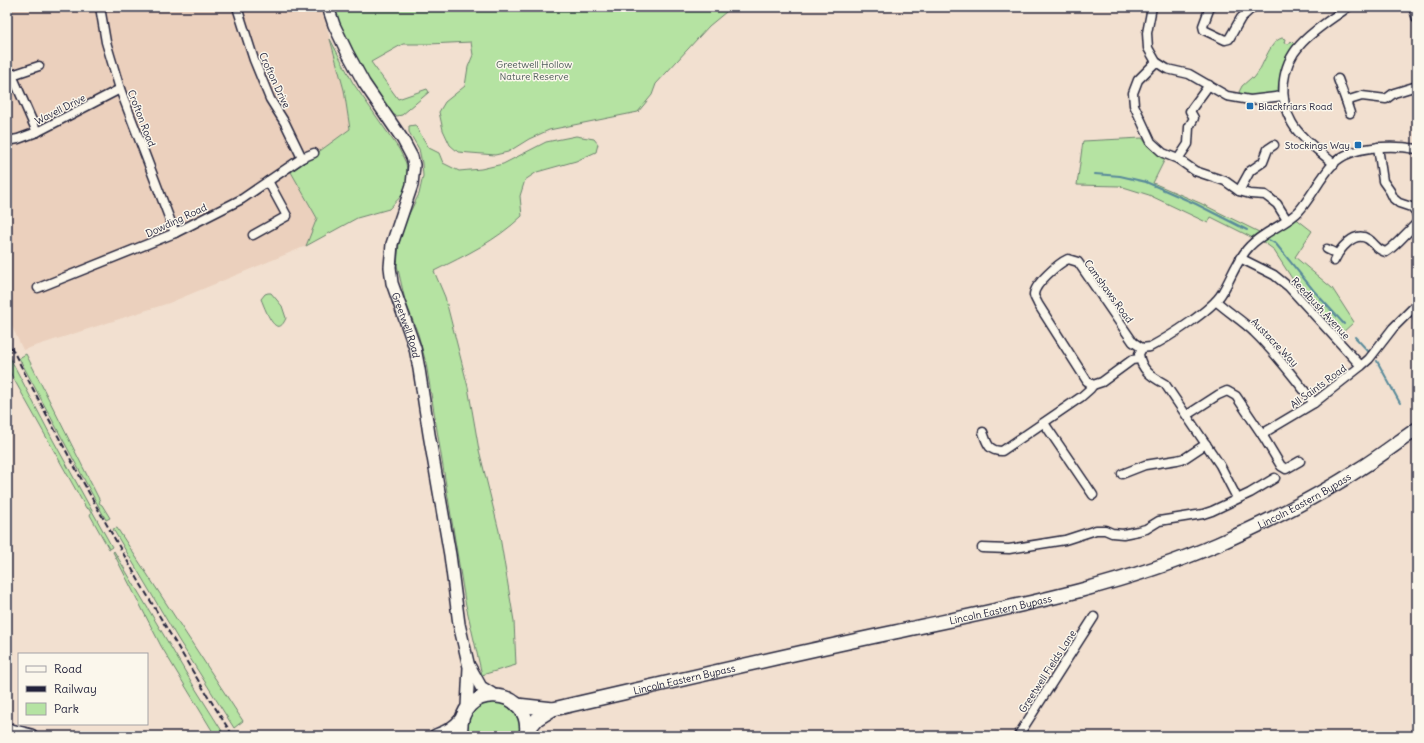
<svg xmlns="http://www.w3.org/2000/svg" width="1424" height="743" viewBox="0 0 1424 743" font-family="Delius,sans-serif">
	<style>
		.built { fill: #ebd0bd }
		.green { fill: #b5e3a2; stroke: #6c826e }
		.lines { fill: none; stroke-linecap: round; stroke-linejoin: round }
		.stream { stroke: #598a9a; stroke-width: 2 }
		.minor-casing { stroke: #22223b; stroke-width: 11 }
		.secondary-casing { stroke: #22223b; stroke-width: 14 }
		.trunk-casing { stroke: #22223b; stroke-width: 16 }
		.minor { stroke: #fbf7ec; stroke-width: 8 }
		.secondary { stroke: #fbf7ec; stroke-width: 11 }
		.trunk { stroke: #fbf7ec; stroke-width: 13 }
		.rail { stroke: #22223b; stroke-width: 2; stroke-dasharray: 6 3; stroke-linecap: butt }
		.poi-dot { fill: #1f6fb2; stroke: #fbf7ec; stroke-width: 1.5 }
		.labels { text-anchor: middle; stroke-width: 3; stroke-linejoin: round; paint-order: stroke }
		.park-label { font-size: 10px; fill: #4e5c5a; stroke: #fbf7ec }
		.street-label { font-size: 10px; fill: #22223b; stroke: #fbf7ec }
		.poi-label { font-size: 10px; fill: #22223b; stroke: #fbf7ec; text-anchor: start }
	</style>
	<rect width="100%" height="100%" fill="#f2e0d0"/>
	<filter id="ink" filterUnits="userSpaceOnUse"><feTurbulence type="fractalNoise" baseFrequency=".025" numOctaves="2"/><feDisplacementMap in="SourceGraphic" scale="8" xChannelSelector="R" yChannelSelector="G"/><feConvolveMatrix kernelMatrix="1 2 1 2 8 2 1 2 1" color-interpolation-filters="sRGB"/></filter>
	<g filter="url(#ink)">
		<!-- built -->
		<polygon class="built" points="7,7 321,7 344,90 350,129 291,172 317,218 306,246 169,303 23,350 7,316"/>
		<!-- green -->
		<g class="green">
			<polygon points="333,7 732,7 709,26 656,84 652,95 638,112 549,130 529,139 508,152 495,155 458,152 450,145 443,130 439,112 445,102 465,86 468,67 473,55 471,42 429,44 403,44 371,62 398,99 427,89 429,92 402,115 397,116 389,113 373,90 342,35"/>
			<path d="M1282 38 1285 39 1284 43 1289 44 1291 41 1295 45 1279 90 1277 93 1254 96 1241 95 1239 92 1242 86 1251 78 1253 79C1264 68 1268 42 1282 38Z"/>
			<polygon points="330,39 353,83 399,149 406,163 408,177 404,193 389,209 357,218 306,246 317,218 291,172 350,129 344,90"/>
			<path d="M415 125 429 148 439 153 443 163 459 171 481 169 503 164 546 142 576 136 594 139 598 144 596 152 576 161 537 172 525 180 520 196 522 216C496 241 466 255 434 271L445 297 468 387 479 450 499 531 514 621 516 665 482 675 465 601 426 363 418 334 405 300 397 265 399 244 404 224 419 194 423 176 422 163 419 149 409 132V126Z"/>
			<polygon points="1142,138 1152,150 1165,159 1153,183 1200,203 1261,233 1253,238 1211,217 1208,223 1149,195 1120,186 1077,185 1083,141"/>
			<polygon points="1294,217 1312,231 1295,257 1332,288 1354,322 1340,335 1295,283 1273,249 1262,241 1257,240"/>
			<path d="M268 293H271L282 306 286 318C276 342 265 308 261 299L265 294Z"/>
			<polygon points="7,352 53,440 112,547 109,549 90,515 91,513 89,509 86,508 7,367"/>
			<polygon points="26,354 100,501 99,503 102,505 110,518 106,520 19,358"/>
			<polygon points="117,528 243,721 234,728 178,639 113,529"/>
			<polygon points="114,551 195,688 222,731 213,732 161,646 113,552"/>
			<path d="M497 701C517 710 520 714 520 736H466V722L477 706Z"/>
		</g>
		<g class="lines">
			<!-- stream -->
			<g class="stream">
				<polyline points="1095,174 1120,176 1146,182 1196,204 1247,230"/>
				<polyline points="1269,240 1276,244 1314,291 1344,324"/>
				<polyline points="1355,337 1368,351"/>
				<polyline points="1377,361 1400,403"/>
			</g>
			<defs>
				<g id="minor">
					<polyline points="100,7 106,42 120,89 175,233"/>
					<polyline points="237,7 254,60 270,99 285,123 302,158"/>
					<polyline points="1152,7 1147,33 1148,48 1156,62 1167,69 1189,74 1227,96 1250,100 1283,96"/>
					<polyline points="1210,7 1203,26 1204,30 1225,40 1229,39 1241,18 1253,7"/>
					<polyline points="1413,7 1417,19"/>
					<polyline points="1156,62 1138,80 1133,93 1134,105 1151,142 1163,153 1178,159 1195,171 1225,181 1239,191 1250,194 1265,195 1277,204 1287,220"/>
					<polyline points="12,75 39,66"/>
					<polyline points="7,77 12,75 37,132"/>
					<polyline points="1338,79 1346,101 1362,96 1386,99 1394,93 1417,86"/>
					<polyline points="1346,101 1350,113"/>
					<polyline points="7,141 18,139 37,132 120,89"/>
					<polyline points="1378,147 1383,181 1390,191 1394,199 1399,203 1411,207 1417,214"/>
					<polyline points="1178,159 1188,144 1189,127 1194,118 1190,111 1209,85"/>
					<path d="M1334 164C1320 151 1301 139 1292 123 1278 99 1281 66 1300 45 1313 30 1332 19 1348 7"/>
					<polyline points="1239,191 1250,171 1263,162 1268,149 1274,145"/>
					<polyline points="253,235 287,216 268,181"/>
					<polyline points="1327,249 1337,254"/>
					<polyline points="1240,258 1274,275 1289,287 1361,366"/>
					<path d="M1334 261C1339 250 1354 230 1368 239 1376 244 1376 250 1386 252 1396 246 1407 232 1417 223"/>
					<polyline points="38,288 175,233 242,199 302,158 314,153"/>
					<path d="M1216 301C1228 312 1243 321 1254 332 1277 354 1295 379 1314 403"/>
					<path d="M1142 348 1139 354C1141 370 1152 377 1165 384L1220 465 1237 498"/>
					<path d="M1139 359 1132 360 1102 382 1093 385 1087 381 1038 304C1037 301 1034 297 1034 295 1034 284 1059 263 1068 259L1078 262 1133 342 1142 348 1150 347C1169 337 1212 310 1222 293 1232 277 1237 259 1250 246 1263 232 1287 224 1299 211 1312 196 1320 178 1333 164 1351 145 1393 145 1417 149"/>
					<polyline points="1187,415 1218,395 1227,391 1236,396 1263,436"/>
					<polyline points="1044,423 1093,495"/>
					<path d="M983 432C987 443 988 451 1002 451L1081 397 1090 389 1093 385"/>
					<polyline points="1300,461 1286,469 1281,466 1263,436 1267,431 1314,403 1361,366 1369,359 1393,328 1417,304"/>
					<polyline points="1122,474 1145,465 1177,460 1185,458 1206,444"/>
					<polyline points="982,548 1009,549 1065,540 1096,530 1105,530 1112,533 1123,534 1138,531 1146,529 1159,521 1203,514 1212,511 1250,493 1275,478"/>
					<polyline points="1018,736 1094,617"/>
				</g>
				<g id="secondary">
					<path id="s1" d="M328 7 334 25 347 52 364 83 403 140 412 157 414 165 412 185 392 244 390 267 392 283 415 348 419 369 429 434 450 555 459 624 469 667 467 707"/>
					<polyline points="470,667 481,687 494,695"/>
				</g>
				<g id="trunk">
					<polyline points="517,705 553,709"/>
					<polyline points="7,730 31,736"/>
					<path id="s2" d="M527 731 537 719 553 709C667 683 781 656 895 632 1002 609 1117 588 1218 544 1267 522 1316 498 1361 468 1380 456 1398 442 1417 429"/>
					<path d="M436 736C446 732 454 729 461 720"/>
					<path d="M461 736C455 680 535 685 526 736"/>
				</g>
			</defs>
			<!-- minor casing -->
			<use href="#minor" class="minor-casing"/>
			<!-- secondary casing -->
			<use href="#secondary" class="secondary-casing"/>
			<!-- trunk casing -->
			<use href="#trunk" class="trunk-casing"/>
			<!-- minor -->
			<use href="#minor" class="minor"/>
			<!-- secondary -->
			<use href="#secondary" class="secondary"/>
			<!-- trunk -->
			<use href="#trunk" class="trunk"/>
			<!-- rail -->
			<path class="rail" d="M7 339C77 475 151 607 233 736"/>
		</g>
	</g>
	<!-- markers -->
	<g class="poi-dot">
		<rect x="1246" y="102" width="8" height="8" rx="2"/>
		<rect x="1354" y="141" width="8" height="8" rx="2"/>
	</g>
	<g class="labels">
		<!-- park labels -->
		<g class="park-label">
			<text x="534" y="68">Greetwell Hollow<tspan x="534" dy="12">Nature Reserve</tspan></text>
		</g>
		<!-- street labels -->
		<g class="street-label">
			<text transform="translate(275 80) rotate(65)" y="4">Crofton Drive</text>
			<text transform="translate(60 109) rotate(-27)" y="4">Wavell Drive</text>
			<text transform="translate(142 118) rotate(69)" y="4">Crofton Road</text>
			<text transform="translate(176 220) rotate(-25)" y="4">Dowding Road</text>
			<text transform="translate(1109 291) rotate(54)" y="4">Camshaws Road</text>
			<text transform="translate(1321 308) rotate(47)" y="4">Reedbush Avenue</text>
			<text dy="4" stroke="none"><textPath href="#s1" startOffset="347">Greetwell Road</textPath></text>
			<text transform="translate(1275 342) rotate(46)" y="4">Austacre Way</text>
			<text transform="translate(1318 386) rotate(-36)" y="4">All Saints Road</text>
			<text dy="4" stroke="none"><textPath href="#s2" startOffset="817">Lincoln Eastern Bypass</textPath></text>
			<text dy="4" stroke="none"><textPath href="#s2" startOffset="493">Lincoln Eastern Bypass</textPath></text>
			<text transform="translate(1047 671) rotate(-57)" y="4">Greetwell Fields Lane</text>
			<text dy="4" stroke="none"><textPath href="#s2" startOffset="169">Lincoln Eastern Bypass</textPath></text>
		</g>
		<!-- poi labels -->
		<g class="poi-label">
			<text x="1258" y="110">Blackfriars Road</text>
			<text x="1350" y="149" text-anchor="end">Stockings Way</text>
		</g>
	</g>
	<!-- margin -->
	<rect width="1424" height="743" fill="none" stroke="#fbf7ec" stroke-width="24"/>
	<rect x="12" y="12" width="1400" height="719" fill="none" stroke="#22223b" stroke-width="1.5" filter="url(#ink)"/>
	<!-- legend -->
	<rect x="18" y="653" width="130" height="72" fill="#fbf7ec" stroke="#a4a2a5"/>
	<rect x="26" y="666" width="20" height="6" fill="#fbf7ec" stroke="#a4a2a5"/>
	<text x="54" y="673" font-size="12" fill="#22223b">Road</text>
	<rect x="26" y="686" width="20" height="6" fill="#22223b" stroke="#a4a2a5"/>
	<text x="54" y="693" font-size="12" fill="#22223b">Railway</text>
	<rect x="26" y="703" width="20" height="12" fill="#b5e3a2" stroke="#a4a2a5"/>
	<text x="54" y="713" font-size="12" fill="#22223b">Park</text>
</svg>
